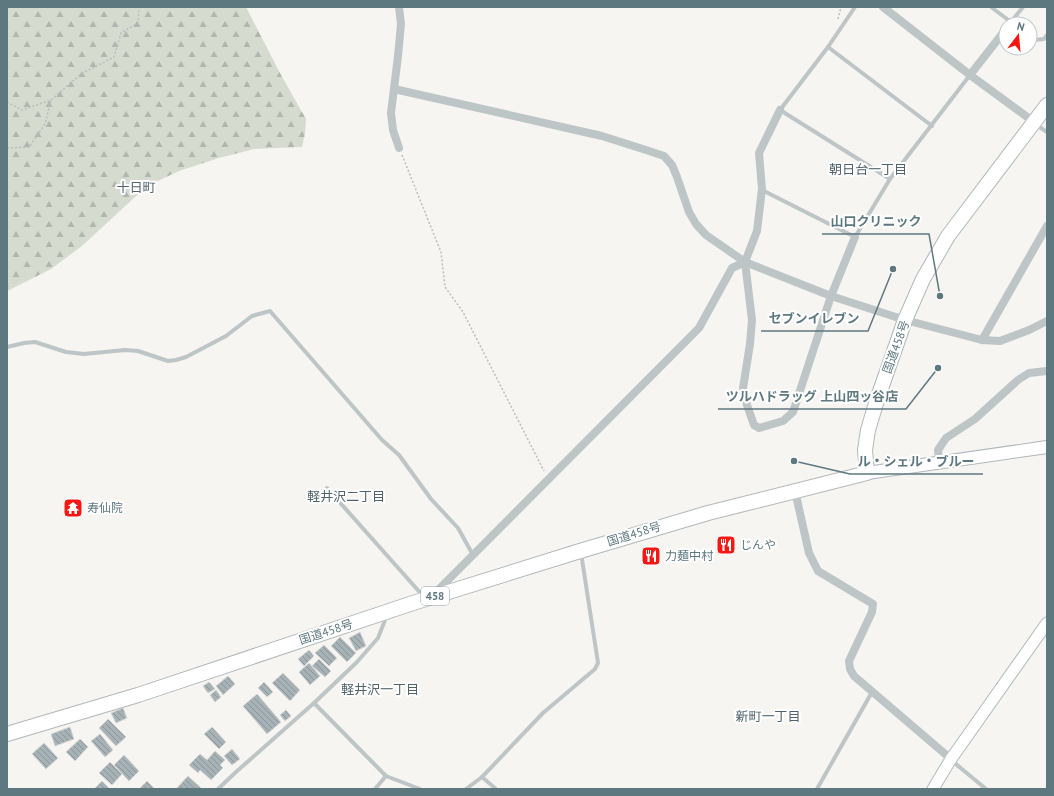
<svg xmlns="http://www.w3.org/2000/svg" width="1054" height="796" viewBox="0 0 1054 796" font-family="'PT Sans','Noto Sans JP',sans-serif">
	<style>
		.forest { fill: url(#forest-firs) }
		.building { fill: url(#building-back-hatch); stroke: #d7d6d4 }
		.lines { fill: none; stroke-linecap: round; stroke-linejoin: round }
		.secondary-casing { stroke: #b0b9bc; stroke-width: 13 }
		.primary-casing { stroke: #afb7ba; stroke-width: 14 }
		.highway-casing { stroke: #b1b8ba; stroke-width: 16 }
		.path { stroke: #b8bdbf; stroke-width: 1.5; stroke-dasharray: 2 2; stroke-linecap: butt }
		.lane { stroke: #bec5c7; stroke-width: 4 }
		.street { stroke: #bec5c7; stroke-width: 8 }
		.secondary { stroke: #fff; stroke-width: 11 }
		.primary { stroke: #fff; stroke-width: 12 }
		.highway { stroke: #fff; stroke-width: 14 }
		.labels { text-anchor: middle; stroke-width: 4; stroke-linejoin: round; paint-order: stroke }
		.shield { fill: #fff; stroke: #8ea0a6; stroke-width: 1 }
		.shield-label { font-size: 11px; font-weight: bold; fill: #5e7880 }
		.street-label { font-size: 12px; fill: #5e7880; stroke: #fff }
		.poi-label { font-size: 12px; fill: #5e7880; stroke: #fff; text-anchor: start }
		.neighbourhood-label { font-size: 13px; fill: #50646a; stroke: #fff }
		.leader { fill: none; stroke: #5e7880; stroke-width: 1.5 }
		.callout-dot { fill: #5e7880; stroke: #fff; stroke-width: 1.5 }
		.callout-label { font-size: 13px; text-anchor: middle; font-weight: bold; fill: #5e7880; stroke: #fff; stroke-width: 4; stroke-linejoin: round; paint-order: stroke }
	</style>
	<defs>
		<pattern id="forest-firs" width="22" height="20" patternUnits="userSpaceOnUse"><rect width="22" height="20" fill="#d6dbd0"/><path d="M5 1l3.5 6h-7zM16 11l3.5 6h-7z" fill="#b1b6ae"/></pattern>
		<pattern id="building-back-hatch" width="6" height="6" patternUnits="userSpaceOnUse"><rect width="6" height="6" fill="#a6b2b6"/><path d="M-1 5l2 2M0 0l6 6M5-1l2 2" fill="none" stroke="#8a9699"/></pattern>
	</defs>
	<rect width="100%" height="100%" fill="#f6f5f1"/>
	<!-- forest -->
	<polygon class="forest" points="7,7 246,7 281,75 306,119 305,134 302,147 254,149 219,158 179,171 147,186 82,246 51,269 7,291"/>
	<!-- building -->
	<g class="building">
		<polygon points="360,632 366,646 356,651 349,638"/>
		<polygon points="340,637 356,653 347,662 331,646"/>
		<polygon points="324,645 337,658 329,666 315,653"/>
		<polygon points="309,650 314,656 304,666 298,659"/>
		<polygon points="319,659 331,671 325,677 312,666"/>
		<polygon points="309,663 320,676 310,685 299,672"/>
		<polygon points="283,673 300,690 290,701 272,683"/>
		<polygon points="228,676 235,684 223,695 216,686"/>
		<polygon points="209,682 215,689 208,693 203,686"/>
		<polygon points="264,682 273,692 267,697 258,688"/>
		<polygon points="216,690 221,697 215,702 210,695"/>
		<polygon points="257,694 281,722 267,734 243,706"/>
		<polygon points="123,708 127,718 116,723 111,713"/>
		<polygon points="286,710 291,716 285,721 280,715"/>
		<polygon points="108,719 126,737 116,746 99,728"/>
		<polygon points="70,727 74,739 55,746 51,734"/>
		<polygon points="212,727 226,742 219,749 204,734"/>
		<polygon points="100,734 113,750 105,757 91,741"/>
		<polygon points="80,739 88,747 75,761 66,752"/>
		<polygon points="44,743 58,758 46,769 32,754"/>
		<polygon points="232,749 240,759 232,765 224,756"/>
		<polygon points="215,751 225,760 220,765 223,768 211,780 200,770 198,773 189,765 200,754 207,760"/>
		<polygon points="124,755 139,771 129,781 114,765"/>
		<polygon points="110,762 122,774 112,785 99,773"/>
		<polygon points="188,776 202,789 176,789"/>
		<polygon points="102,781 110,789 94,789"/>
		<polygon points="147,781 155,789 139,789"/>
	</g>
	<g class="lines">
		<defs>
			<polyline id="secondary" points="933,789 951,759 1047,623"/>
			<polyline id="primary" points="867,473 1047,447"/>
			<polyline id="highway" points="7,734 138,695 413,603 580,551 708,513 867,473 865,450 868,430 877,400 905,320 923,279 948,236 1047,105"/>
		</defs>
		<!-- secondary casing -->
		<use href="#secondary" class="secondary-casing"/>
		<!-- primary casing -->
		<use href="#primary" class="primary-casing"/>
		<!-- highway casing -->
		<use href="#highway" class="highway-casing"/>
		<!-- path -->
		<g class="path">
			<polyline points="838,19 841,7"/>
			<polyline points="7,102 22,110 51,100 81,74 114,57 121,33 138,23 139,7"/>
			<polyline points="7,148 29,147 45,124 51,100"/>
			<polyline points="402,155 441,252 445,287 463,312 544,471"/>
		</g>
		<!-- lane -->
		<g class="lane">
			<polyline points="855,7 828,47 780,110 890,179"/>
			<polyline points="991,7 1011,22"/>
			<polyline points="1011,22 1023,7"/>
			<polyline points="1030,37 1034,40 1044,39 1047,35"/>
			<polyline points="828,47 932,126"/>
			<polyline points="1035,124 1047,132"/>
			<polyline points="762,190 855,237 890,179 970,75"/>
			<polyline points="7,347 24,343 35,342 66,352 84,354 125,350 138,351 168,361 176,360 186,357 226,336 252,316 270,311 382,440 399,455 431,499 458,528 473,555"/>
			<polyline points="327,488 424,597"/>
			<polyline points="314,703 386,776 420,789"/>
			<polyline points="951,760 986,789"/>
			<polyline points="482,777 496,789"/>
			<polyline points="218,789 236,772 314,703 357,662 378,638 387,615"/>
			<polyline points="375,789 386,776"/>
			<polyline points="466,789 482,777 543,713 595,669 598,663 581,553"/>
			<polyline points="817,789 872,692"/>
		</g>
		<!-- street -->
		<g class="street">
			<polyline points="883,7 970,75 1034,122"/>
			<polyline points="1010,24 1011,22"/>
			<polyline points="970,75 1006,29"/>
			<polyline points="394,89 602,136 646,150 664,156 672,165 677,177 689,212 696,224 706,235 745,262 831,296 905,320 982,340 1000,341 1029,330 1047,321"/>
			<polyline points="780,110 759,153 762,189 757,231 745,262 752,320 750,344 743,388 747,405 754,425 759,428 783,421 793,412 831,296 855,237"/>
			<polyline points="399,148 393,130 391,113 398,56 401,24 399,7"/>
			<polyline points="982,340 1047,226"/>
			<polyline points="939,462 938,450 946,438 975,419 1018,380 1029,373 1047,371"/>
			<polyline points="795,491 809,553 818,571 873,604 872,612 849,661 850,669 854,676 951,759"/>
			<polyline points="433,595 473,555 699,328 732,268 745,262"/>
		</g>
		<!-- secondary -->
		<use href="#secondary" class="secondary"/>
		<!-- primary -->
		<use href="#primary" class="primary"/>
		<!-- highway -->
		<use href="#highway" class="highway"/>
	</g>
	<!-- icons -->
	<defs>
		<symbol id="temple-square" viewBox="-11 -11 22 22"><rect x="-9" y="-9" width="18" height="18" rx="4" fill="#f41713" stroke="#fff"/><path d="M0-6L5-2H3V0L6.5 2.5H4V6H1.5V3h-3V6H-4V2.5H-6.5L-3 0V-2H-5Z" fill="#fff"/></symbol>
		<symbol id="restaurant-square" viewBox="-11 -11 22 22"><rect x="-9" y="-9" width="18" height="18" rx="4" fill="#f41713" stroke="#fff"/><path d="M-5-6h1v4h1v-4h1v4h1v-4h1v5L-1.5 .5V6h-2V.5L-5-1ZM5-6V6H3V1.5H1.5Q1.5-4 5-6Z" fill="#fff"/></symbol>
	</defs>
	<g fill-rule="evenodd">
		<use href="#temple-square" x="62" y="497" width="22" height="22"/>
		<use href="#restaurant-square" x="715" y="534" width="22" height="22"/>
		<use href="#restaurant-square" x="640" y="545" width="22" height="22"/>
	</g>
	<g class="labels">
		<!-- shield labels -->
		<rect class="shield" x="421" y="587" width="28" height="18" rx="3"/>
		<g class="shield-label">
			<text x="435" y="600">458</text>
		</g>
		<!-- street labels -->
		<g class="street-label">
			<text transform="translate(896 347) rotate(-70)" y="4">国道458号</text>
			<text transform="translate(634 534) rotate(-17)" y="4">国道458号</text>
			<text transform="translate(326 632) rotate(-18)" y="4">国道458号</text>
		</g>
		<!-- poi labels -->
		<g class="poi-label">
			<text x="87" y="512">寿仙院</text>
			<text x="740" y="549">じんや</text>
			<text x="665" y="560">力麺中村</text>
		</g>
		<!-- neighbourhood labels -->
		<g class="neighbourhood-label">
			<text x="868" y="174">朝日台一丁目</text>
			<text x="136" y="192">十日町</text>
			<text x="346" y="501">軽井沢二丁目</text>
			<text x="380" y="694">軽井沢一丁目</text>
			<text x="768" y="721">新町一丁目</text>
		</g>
	</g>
	<!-- callouts -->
	<path class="leader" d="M940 296L929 234H822M893 269L868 331H761M938 368L906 409H718M794 461L850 474H983"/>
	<g class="callout-dot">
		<circle cx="940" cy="296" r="4"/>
		<circle cx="893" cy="269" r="4"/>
		<circle cx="938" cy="368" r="4"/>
		<circle cx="794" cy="461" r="4"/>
	</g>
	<g class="callout-label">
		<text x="876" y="226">山口クリニック</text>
		<text x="814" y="323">セブンイレブン</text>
		<text x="812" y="401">ツルハドラッグ 上山四ッ谷店</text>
		<text x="916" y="466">ル・シェル・ブルー</text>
	</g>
	<!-- border -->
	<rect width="1054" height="796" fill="none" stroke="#5e7880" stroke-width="16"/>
	<!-- north arrow -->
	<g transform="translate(1018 36) rotate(16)"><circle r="19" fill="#ffffff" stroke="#bfc9cc"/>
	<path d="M0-3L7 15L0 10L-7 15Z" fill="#f41713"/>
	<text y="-6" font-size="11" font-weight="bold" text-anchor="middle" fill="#5e7880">N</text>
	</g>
</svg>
